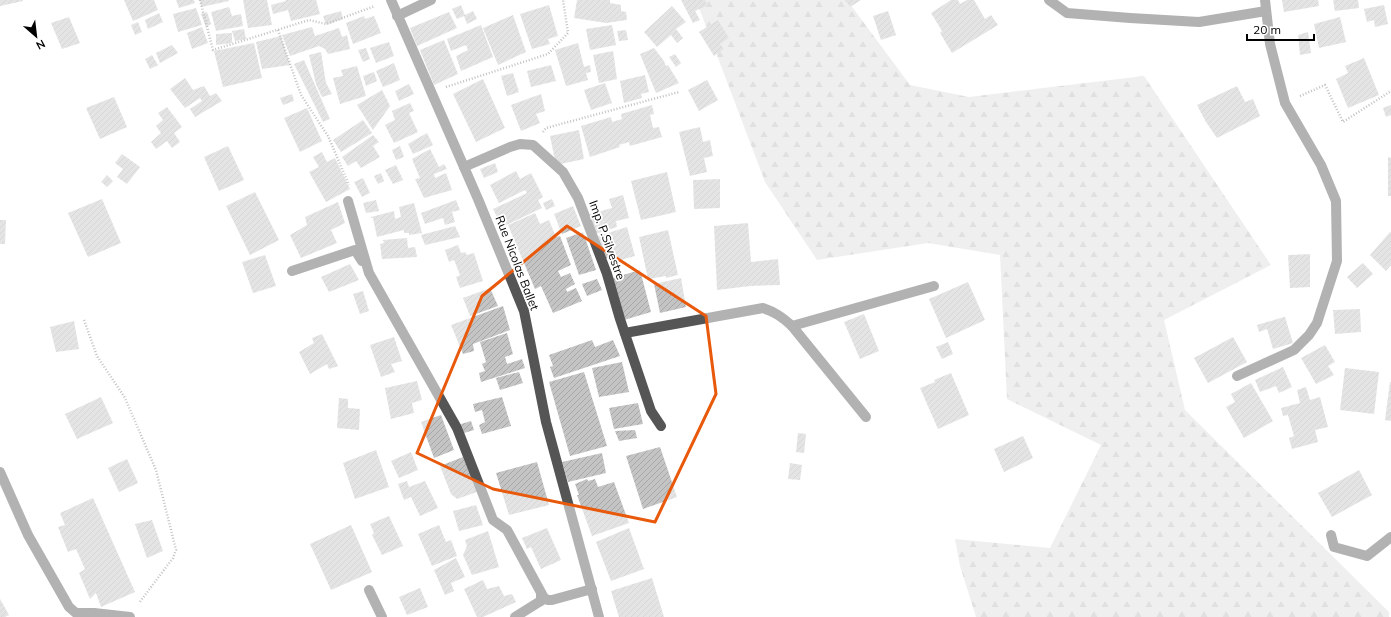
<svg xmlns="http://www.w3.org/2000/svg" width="1391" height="617" viewBox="0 0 1391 617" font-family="Mulish,sans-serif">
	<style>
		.forest { fill: url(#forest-firs) }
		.building { fill: url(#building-hatch) }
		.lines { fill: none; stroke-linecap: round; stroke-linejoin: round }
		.path { stroke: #777; stroke-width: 2.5; stroke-dasharray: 1 2; stroke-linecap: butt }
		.minor { stroke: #555; stroke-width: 10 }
		.marked { fill: none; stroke: #e8590c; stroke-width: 3; stroke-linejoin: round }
		.labels { text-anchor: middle; stroke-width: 3.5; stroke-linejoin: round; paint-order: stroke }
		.street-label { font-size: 12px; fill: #000; stroke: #fff }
	</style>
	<defs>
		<pattern id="forest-firs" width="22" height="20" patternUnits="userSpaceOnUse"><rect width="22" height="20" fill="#dcdcdc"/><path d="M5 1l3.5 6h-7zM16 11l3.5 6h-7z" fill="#bbb"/></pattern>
		<pattern id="building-hatch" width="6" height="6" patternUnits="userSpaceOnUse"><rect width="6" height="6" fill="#c4c4c4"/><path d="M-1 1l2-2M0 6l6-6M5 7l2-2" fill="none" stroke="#a7a7a7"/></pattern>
	</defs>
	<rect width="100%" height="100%" fill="#fff"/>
	<!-- forest -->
	<polygon class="forest" points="696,0 847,0 910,85 969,97 1144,76 1271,265 1164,320 1185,410 1389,612 1389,617 976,617 960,566 955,539 1050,548 1101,445 1007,399 1000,255 928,243 817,260 765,182"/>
	<!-- building -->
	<g class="building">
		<polygon points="0,0 23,0 23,1 0,6"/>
		<polygon points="124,0 154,0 158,10 133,21"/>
		<polygon points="176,0 194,0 195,3 179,8"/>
		<polygon points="200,0 228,0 229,1 201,7"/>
		<polygon points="243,0 267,0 272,25 248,28"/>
		<polygon points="285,0 316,0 320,14 291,21 288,10 273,14 271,5 286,1"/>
		<polygon points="577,0 610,0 610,3 621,5 621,11 626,12 627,20 606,23 574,18"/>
		<polygon points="681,0 705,0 708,5 695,11 700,20 693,23"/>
		<polygon points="845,0 861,0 850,7"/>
		<polygon points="951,0 958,0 960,4 967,0 974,0 985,19 991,15 998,25 952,53 940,33 942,31 931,13"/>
		<polygon points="1282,0 1318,0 1319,6 1284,12"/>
		<polygon points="1333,0 1358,0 1359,8 1335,11"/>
		<polygon points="461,5 465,15 473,11 477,19 467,24 464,16 457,19 452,9"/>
		<polygon points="549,5 558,36 548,39 550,44 532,49 520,14"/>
		<polygon points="1384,5 1388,24 1375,27 1374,20 1367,22 1364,9"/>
		<polygon points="672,6 686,22 676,29 683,38 677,43 671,35 657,47 644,32"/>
		<polygon points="229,7 232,16 241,14 243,26 216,31 211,12"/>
		<polygon points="196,8 202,25 178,32 173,14"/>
		<polygon points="341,11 343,19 326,25 323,16"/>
		<polygon points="888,11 896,35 881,40 873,16"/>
		<polygon points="207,12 211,24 206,27 201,14"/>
		<polygon points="449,12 457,28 417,46 410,28"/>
		<polygon points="159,13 163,22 148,29 145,20"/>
		<polygon points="513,15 526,52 498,65 483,28"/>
		<polygon points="364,16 365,19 374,16 381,33 353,44 346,23"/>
		<polygon points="69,17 80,43 62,49 51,23"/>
		<polygon points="1340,17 1346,42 1319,48 1314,24"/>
		<polygon points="718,20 729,38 720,44 724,49 714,56 699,32"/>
		<polygon points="138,22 142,32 135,35 131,25"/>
		<polygon points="481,25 493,57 461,71 456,56 468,50 466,45 451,51 447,39"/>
		<polygon points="612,25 616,45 590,50 586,29"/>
		<polygon points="202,27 208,43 192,49 187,33"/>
		<polygon points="312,27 315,36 339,28 342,37 347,35 350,49 328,54 325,49 319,46 290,56 282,35"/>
		<polygon points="244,29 246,39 235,41 232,31"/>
		<polygon points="626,30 628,40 619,41 617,31"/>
		<polygon points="1308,32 1311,53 1300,55 1298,35"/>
		<polygon points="232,33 232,43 216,45 216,34"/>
		<polygon points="281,36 290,65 262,69 256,42"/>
		<polygon points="444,40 458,74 434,85 420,50"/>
		<polygon points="389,42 394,56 376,63 370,48"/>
		<polygon points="254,43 262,78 223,87 214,51"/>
		<polygon points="578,43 584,67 590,65 591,72 586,73 588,80 566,86 555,50"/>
		<polygon points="172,45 178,53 160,63 156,53"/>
		<polygon points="366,48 370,59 363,62 358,50"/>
		<polygon points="654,48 664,61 666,66 668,65 679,83 656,93 640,54"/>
		<polygon points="613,51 617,79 599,83 593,55"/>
		<polygon points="321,52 326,83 332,94 322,97 316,84 309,55"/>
		<polygon points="675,54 681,63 676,67 669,57"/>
		<polygon points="152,55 158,65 150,69 145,59"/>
		<polygon points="1364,58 1379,95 1348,108 1336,79 1348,73 1345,66"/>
		<polygon points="304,60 330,119 323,122 294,64"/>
		<polygon points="394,63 400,80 383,87 376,71"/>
		<polygon points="551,65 556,81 531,87 527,71"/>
		<polygon points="357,66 366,96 340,104 333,78 343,76 341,70"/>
		<polygon points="374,72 377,81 366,86 363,76"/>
		<polygon points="513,73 519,92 507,96 501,76"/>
		<polygon points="645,75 649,92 641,94 642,98 624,103 620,81"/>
		<polygon points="185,78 193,90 204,86 210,96 216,93 222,101 195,117 190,109 202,101 200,98 185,108 170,89"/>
		<polygon points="483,79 505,128 476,142 453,94"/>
		<polygon points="707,80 718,100 699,111 688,90"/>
		<polygon points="605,83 612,103 591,110 584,90"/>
		<polygon points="409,84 414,94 399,101 395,91"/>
		<polygon points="1237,86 1245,102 1253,99 1260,116 1217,138 1206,122 1197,105"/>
		<polygon points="382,90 390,106 373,130 357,105"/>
		<polygon points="292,94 294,101 283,105 280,98"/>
		<polygon points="541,94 545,111 536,114 540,123 521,131 511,105"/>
		<polygon points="114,97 127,127 100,139 86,108"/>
		<polygon points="410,103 414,111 409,113 418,132 394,143 385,125 395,120 392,111"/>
		<polygon points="652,105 654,114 650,115 653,128 659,127 662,137 630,146 629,142 619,145 620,147 590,157 581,126 611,117 612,122 622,119 621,114"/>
		<polygon points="1391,105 1391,115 1386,117 1383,108"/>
		<polygon points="167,107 182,127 174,133 180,142 172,148 167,141 156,149 151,142 161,133 156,126 163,120 158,113"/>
		<polygon points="307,108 322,141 300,152 284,118"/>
		<polygon points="363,120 372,133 341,152 333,140"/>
		<polygon points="700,127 703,142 710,140 713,156 704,158 707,172 690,176 679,132"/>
		<polygon points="579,130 584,159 556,165 550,136"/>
		<polygon points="427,133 433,145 413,154 408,144"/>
		<polygon points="373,135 379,142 373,146 380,157 361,168 356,161 348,166 342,157"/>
		<polygon points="228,146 244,180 219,191 204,157"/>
		<polygon points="400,146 404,157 396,160 392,150"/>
		<polygon points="430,149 439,167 444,164 447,169 434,174 435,178 446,173 452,190 424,198 415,179 420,178 412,159"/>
		<polygon points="322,152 327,162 335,158 350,189 326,202 309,172 319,167 313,157"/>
		<polygon points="122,154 140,167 127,184 117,177 123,169 115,163"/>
		<polygon points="1388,157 1391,158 1391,196 1388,196"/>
		<polygon points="495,163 498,172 484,178 480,169"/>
		<polygon points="396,165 403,180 393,184 385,170"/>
		<polygon points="516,171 520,179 531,173 543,197 538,200 542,208 502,227 493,209 527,193 525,190 499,203 490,185"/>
		<polygon points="667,172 676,212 641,220 631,181"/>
		<polygon points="381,173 384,181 378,184 374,176"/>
		<polygon points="107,175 113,181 107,187 101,182"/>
		<polygon points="363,178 370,193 362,197 354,182"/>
		<polygon points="720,179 720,208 694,209 693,180"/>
		<polygon points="255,192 279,240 250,255 226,206"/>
		<polygon points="623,195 629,218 616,221 617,227 595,234 590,214 612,208 609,199"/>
		<polygon points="102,199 121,243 88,257 68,213"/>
		<polygon points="552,199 555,206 546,210 543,203"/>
		<polygon points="376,200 379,211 366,213 363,203"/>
		<polygon points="456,200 460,210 452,212 455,222 445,225 443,218 425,224 421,213"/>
		<polygon points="338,202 345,223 331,230 337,243 301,258 290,235 307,225 305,217"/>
		<polygon points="414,203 422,233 409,235 409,233 404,233 404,230 377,237 373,218 371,218 371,217 394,211 395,219 401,217 399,207"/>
		<polygon points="573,206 581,226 562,234 554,214"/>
		<polygon points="535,213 540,224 549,220 556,237 560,236 571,265 558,271 561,277 570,273 575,284 566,289 567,292 576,288 582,301 553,313 541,286 535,289 508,225"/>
		<polygon points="0,220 6,220 5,244 0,244"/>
		<polygon points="748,223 751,262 778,259 780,285 750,286 717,290 714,226"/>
		<polygon points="455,226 460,237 425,245 421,235"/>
		<polygon points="627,227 635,256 617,261 616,256 604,259 598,236"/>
		<polygon points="668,230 678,275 666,278 666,276 648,279 639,237"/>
		<polygon points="583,232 596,270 579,275 566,238"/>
		<polygon points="1390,232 1391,233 1391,265 1386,271 1370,255"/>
		<polygon points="407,238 408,248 415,247 417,257 382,259 380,244 384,243 383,240"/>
		<polygon points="458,245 461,253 465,252 467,255 474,253 483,281 460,288 456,277 460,275 454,260 449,262 445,250"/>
		<polygon points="1310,254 1310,287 1290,288 1288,255"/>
		<polygon points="265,255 276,286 253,293 242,262"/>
		<polygon points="1363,263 1373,274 1357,288 1347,277"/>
		<polygon points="350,264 359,280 329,292 321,277"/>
		<polygon points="640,270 651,312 624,320 613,278"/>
		<polygon points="681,278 686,307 660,313 654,284"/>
		<polygon points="597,279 602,290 587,296 582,284"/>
		<polygon points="968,282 985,320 946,338 929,299"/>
		<polygon points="490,288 498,306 470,316 463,298"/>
		<polygon points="363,291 369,311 360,314 353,294"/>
		<polygon points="503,306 510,330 473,344 474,351 463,354 451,325"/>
		<polygon points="1360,309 1361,332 1335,334 1333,310"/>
		<polygon points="864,314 879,351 860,359 844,322"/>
		<polygon points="1284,317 1285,317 1293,343 1273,349 1267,329 1259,332 1257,325"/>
		<polygon points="74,321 79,349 56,352 50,327"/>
		<polygon points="507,333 513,354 505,357 507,364 522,359 525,368 481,382 479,373 485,371 482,364 486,362 480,342"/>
		<polygon points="322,334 338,366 329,369 327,364 310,374 299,352 314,343 312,338"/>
		<polygon points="394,337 402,361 391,364 395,372 381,377 370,345"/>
		<polygon points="1233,337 1247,362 1208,383 1194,358"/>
		<polygon points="592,340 595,347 613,340 620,356 554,378 550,367 553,366 549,355"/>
		<polygon points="948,342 953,354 942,359 936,347"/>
		<polygon points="1325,345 1335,362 1328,366 1334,375 1316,384 1301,358"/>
		<polygon points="622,362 629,392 599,397 592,368"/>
		<polygon points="1283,367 1292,387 1279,393 1276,386 1260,392 1255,380"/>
		<polygon points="1345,368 1379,372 1374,414 1340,410"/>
		<polygon points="519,372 523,383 500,390 496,378"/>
		<polygon points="584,372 607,446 570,456 549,382"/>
		<polygon points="951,373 969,415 938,429 920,388 935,382 934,380"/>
		<polygon points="417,381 422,400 412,403 414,413 391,419 385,388"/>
		<polygon points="1390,382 1391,382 1391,421 1385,420"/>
		<polygon points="1251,383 1273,421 1244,438 1226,407 1235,402 1231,394"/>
		<polygon points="1306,387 1310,400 1320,397 1328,427 1315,430 1318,442 1292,449 1289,438 1294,436 1288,415 1283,416 1281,408 1300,403 1297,390"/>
		<polygon points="101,397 113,423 77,439 65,414"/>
		<polygon points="502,397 511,426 482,434 479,425 485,422 482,410 475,412 473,404"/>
		<polygon points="339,398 348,399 348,408 360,409 359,430 337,428"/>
		<polygon points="638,403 643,424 614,429 609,408"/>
		<polygon points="441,415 454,450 434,458 421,422"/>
		<polygon points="471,421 474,430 464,433 461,424"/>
		<polygon points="635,430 637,438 619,441 615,431"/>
		<polygon points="798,433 806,434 804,453 796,452"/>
		<polygon points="1023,436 1033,458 1004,472 994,449"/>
		<polygon points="660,447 677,497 643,509 626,456"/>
		<polygon points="376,450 389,487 355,499 343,463"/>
		<polygon points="411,452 418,470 399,478 391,461"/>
		<polygon points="602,453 606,473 568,482 562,462"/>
		<polygon points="463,457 477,492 457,499 451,494 440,466"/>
		<polygon points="127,459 138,483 119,492 108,468"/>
		<polygon points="537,462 549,505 509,515 496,473"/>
		<polygon points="790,463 802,465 800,480 788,479"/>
		<polygon points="1359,470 1372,495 1332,517 1318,493"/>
		<polygon points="587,479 588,481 595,479 598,487 614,482 629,523 592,536 577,495 579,495 575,484"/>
		<polygon points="407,481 409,487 425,481 438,508 420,516 411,497 404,500 398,484"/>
		<polygon points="93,498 135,592 101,607 96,593 90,599 79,573 85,569 76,549 68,552 58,527 65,525 60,513"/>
		<polygon points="476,505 483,525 459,531 453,511"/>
		<polygon points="389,516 403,546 382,555 372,535 374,533 370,524"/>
		<polygon points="152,520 163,551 147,558 135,524"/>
		<polygon points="351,525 372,572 331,590 310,544"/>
		<polygon points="439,525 446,542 451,540 457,556 432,566 418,534"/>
		<polygon points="547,528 561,560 541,569 531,547 527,549 522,538"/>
		<polygon points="629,528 644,569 611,581 596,542"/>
		<polygon points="488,531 499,567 472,575 463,555 467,546 465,540"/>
		<polygon points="456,558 465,577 451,583 454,591 445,595 434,570"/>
		<polygon points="652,578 664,617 619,617 611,591"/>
		<polygon points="483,580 487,589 499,586 504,596 512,594 516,602 483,617 477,617 464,589"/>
		<polygon points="420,588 428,607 407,615 399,597"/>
		<polygon points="0,599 9,615 5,617 0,617"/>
	</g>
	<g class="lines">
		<!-- path -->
		<g class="path">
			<polyline points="200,0 213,50 309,20 326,24 375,6"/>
			<polyline points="278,30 301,95 328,136 349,185"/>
			<polyline points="446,87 548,54 568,33 563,0"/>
			<polyline points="1300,96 1325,85 1343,122 1391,91"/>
			<polyline points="543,132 546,128 679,92"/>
			<polyline points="84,320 97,356 125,398 156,470 176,550 173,558 139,603"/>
		</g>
		<!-- minor -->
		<g class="minor">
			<polyline points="391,0 478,199 524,311 546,422 599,617"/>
			<polyline points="1049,0 1067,13 1130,18 1199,22 1266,11"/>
			<polyline points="397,16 431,0"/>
			<polyline points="464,167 510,147 520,144 533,145 563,172 578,198 607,274 620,319 651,411 661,426"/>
			<polyline points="348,201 369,273 457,428 493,520 507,530 544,598 548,600 552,600 592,589"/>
			<polyline points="292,271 355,250 362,261"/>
			<polyline points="792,326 866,417"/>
			<path d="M625 333 763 308C775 312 782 317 792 326L934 286"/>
			<polyline points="1237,376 1294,350 1309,335 1317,323 1337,261 1336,201 1321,165 1285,103 1270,44 1265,0"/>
			<polyline points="0,472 28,535 69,607 76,613 94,613 130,617"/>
			<polyline points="1331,535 1334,547 1367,556 1391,537"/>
			<polyline points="369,590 382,617"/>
			<polyline points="515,617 539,602 541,601 541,593"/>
		</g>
	</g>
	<!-- marked area -->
	<path d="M0 0H1391V617H0ZM567 226 706 316 716 394 655 522 493 489 417 453 482 296Z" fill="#fff" fill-opacity=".55" fill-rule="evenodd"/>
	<path class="marked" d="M567 226 706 316 716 394 655 522 493 489 417 453 482 296Z"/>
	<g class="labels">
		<!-- street labels -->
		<g class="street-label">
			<text transform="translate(607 240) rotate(70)" y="4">Imp. P.Silvestre</text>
			<text transform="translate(517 263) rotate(69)" y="4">Rue Nicolas Ballet</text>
		</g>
	</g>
	<!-- north arrow -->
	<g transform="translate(36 36) rotate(152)" stroke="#ffffff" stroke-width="3" paint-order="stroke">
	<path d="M0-3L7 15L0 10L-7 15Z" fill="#000000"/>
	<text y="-6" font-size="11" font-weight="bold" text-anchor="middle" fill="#000000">N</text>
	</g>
	<!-- scale -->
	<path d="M1247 34v6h67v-6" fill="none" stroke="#000000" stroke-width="2"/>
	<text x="1253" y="34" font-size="12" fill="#000000" stroke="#ffffff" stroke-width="3" paint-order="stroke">20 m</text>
</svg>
